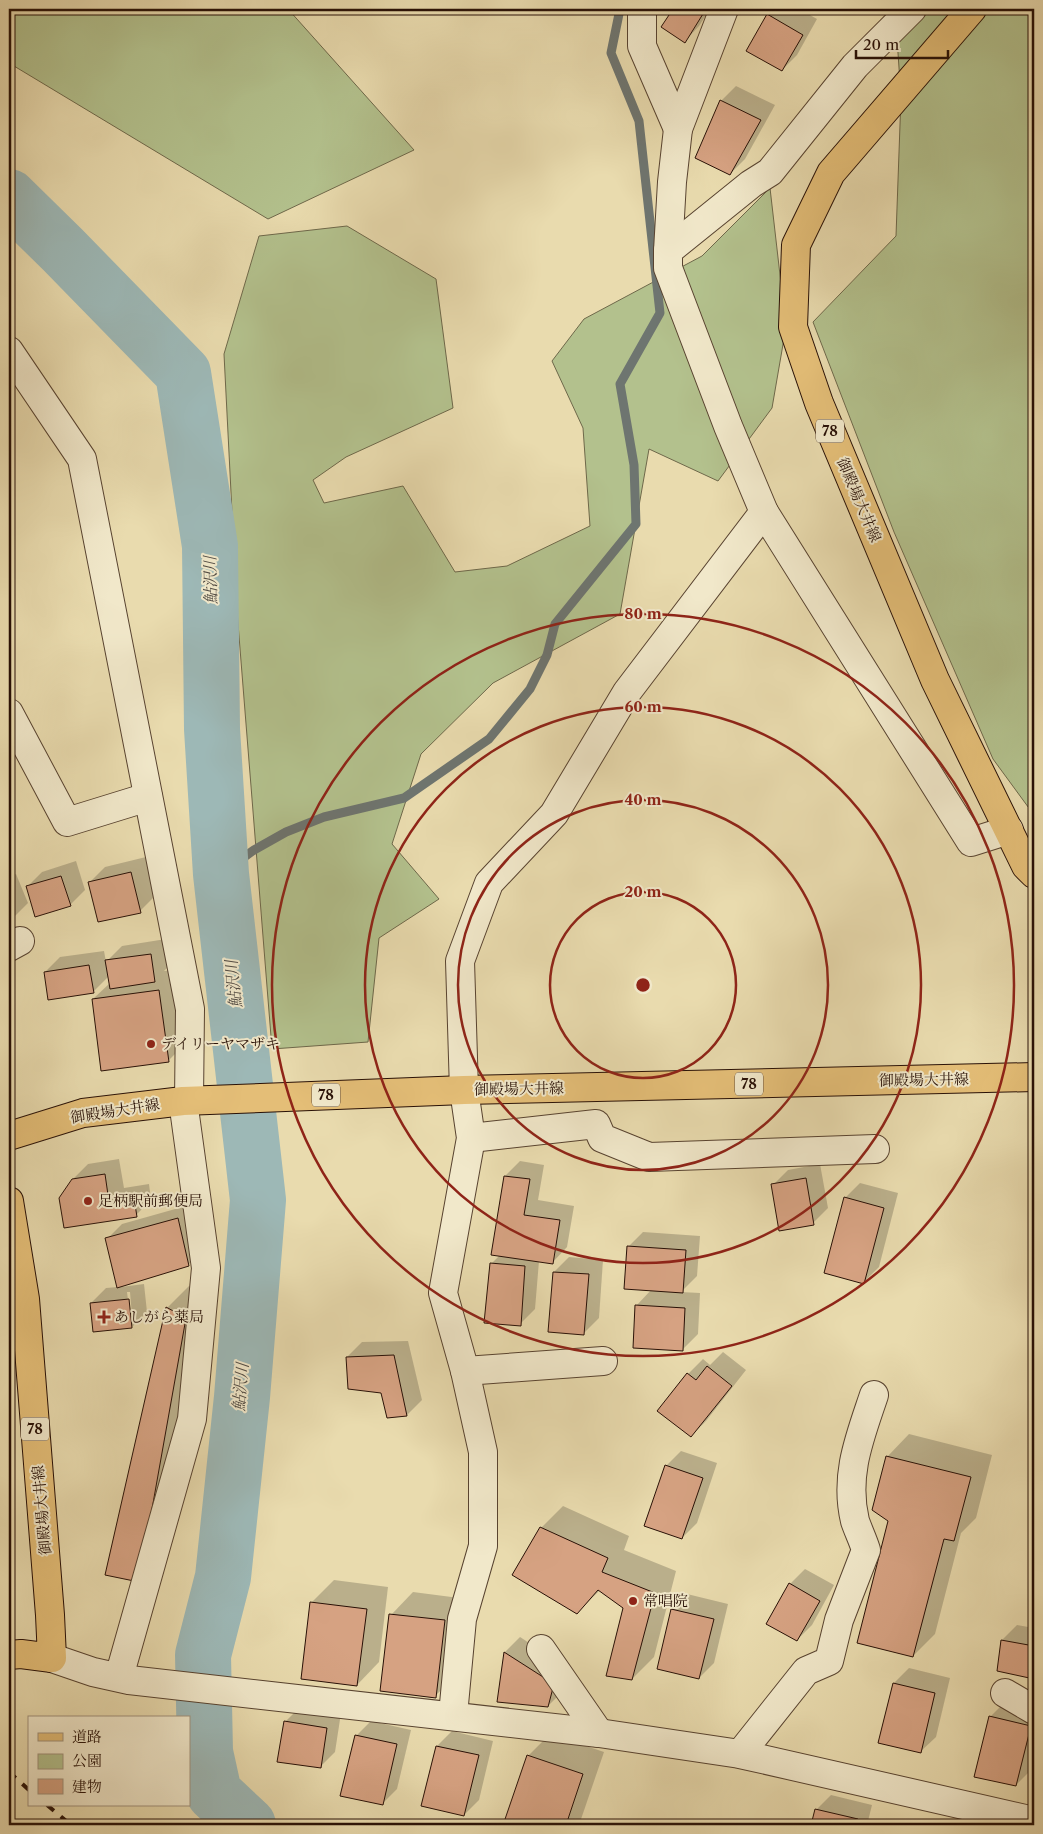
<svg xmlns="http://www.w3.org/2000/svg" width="1043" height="1834" viewBox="0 0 1043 1834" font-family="'Libre Caslon Text','Noto Serif JP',serif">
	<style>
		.green { fill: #b3c18d; stroke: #6e684a }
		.shadow { fill: #0003; fill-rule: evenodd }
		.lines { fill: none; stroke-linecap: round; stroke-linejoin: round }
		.stream { stroke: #6e7570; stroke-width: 9 }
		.river { stroke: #9db8b6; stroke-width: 56 }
		.building { fill: #d6a282; stroke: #281006 }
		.minor-casing { stroke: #584330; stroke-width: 30 }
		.major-casing { stroke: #281006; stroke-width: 30 }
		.minor { stroke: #f1e8ca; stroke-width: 28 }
		.major { stroke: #e4be77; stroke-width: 28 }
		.rail { stroke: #281006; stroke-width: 4; stroke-dasharray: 9 9; stroke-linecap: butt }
		.ring { fill: none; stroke: #8f2418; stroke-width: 2.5 }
		.poi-dot { fill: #8f2418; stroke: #f1e8ca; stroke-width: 2 }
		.labels { text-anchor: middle; stroke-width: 4; stroke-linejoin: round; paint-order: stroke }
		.shield { fill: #f1e8ca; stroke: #645141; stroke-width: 1 }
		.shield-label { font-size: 14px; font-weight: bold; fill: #281006 }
		.street-label { font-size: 15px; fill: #281006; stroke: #f1e8ca }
		.poi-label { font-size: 15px; fill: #281006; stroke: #f1e8ca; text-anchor: start }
		.water-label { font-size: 16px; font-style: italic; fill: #514b44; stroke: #f1e8ca }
		.centre { fill: #8f2418; stroke: #f1e8ca; stroke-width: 2.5 }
		.ring-label { font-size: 15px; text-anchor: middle; font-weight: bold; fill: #8f2418; stroke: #f1e8ca; stroke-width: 4; stroke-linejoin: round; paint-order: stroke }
	</style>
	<rect width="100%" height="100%" fill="#e9dbae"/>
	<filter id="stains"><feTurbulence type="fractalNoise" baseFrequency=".004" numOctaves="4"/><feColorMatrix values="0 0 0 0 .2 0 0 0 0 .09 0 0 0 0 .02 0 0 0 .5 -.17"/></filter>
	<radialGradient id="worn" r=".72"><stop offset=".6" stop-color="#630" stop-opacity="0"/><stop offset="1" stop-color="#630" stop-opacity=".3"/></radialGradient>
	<!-- green -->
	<g class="green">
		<polygon points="9,9 288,9 414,150 268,219 9,63"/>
		<polygon points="895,9 1034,9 1034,815 993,759 894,532 813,322 896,236 901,97"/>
		<polygon points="770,188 786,327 772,408 718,481 649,449 620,614 493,683 421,754 392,844 439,899 379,938 368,1042 272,1049 237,611 224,354 259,236 347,226 436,279 453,408 346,457 313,480 324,503 403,486 455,572 507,566 590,526 583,428 552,361 584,319 702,256"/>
	</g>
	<!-- shadow -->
	<g class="shadow">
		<polygon points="675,9 710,9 699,26 685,41 663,27"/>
		<polygon points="774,9 799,9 817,19 797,55 782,70 768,15"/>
		<polygon points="736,86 775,105 745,159 730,174 721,101"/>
		<polygon points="146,857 155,896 140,911 90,882 105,867"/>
		<polygon points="76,861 85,890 70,905 27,887 42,872"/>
		<polygon points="16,874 28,903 13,918 9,920 9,877"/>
		<polygon points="166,939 170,965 164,971 181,969 190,1039 168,1061 93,999 110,983 109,976 93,992 45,972 60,957 104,951 106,962 122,946"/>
		<polygon points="119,1159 124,1188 149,1184 151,1200 136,1215 65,1226 73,1179 88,1164"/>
		<polygon points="520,1161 544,1165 538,1200 574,1206 567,1247 552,1263 539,1261 535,1309 520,1324 491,1264 500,1255 505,1176"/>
		<polygon points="820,1164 828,1208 813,1223 773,1185 788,1170"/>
		<polygon points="860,1183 898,1193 879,1267 864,1282 845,1198"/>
		<path d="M193 1204 203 1250 188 1265 121 1287 144 1284 147 1312 132 1327 91 1303 106 1288 118 1287 107 1239 122 1224ZM127 1292H130L132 1316H130Z"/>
		<polygon points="643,1232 700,1236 697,1276 681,1292 700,1293 698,1334 683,1349 636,1306 652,1289 628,1247"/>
		<polygon points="569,1257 603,1260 599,1318 584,1333 554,1272"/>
		<polygon points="189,1286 208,1296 139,1581 167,1308"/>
		<polygon points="408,1341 422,1400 407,1415 347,1357 362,1342"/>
		<polygon points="723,1352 746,1370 706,1421 691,1436 688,1374 703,1359 710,1365"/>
		<polygon points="909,1434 992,1455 976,1518 961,1533 935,1634 913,1656 889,1520 887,1457"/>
		<polygon points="681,1451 717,1463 697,1523 682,1538 666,1466"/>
		<polygon points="563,1506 629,1536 624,1550 676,1571 654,1657 632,1679 624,1608 600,1590 577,1613 541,1528"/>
		<polygon points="805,1569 834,1585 812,1625 797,1640 790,1584"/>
		<polygon points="334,1580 388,1587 379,1662 357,1685 312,1602"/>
		<polygon points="413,1592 467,1599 458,1674 435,1696 391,1615"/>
		<polygon points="687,1594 728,1604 714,1663 699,1678 672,1609"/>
		<polygon points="1017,1625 1034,1628 1034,1678 998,1670 1002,1640"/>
		<polygon points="520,1637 569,1669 563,1691 548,1706 499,1701 505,1652"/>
		<polygon points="909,1668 950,1678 936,1737 920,1752 880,1742 894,1683"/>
		<polygon points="1005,1702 1034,1708 1034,1756 1031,1770 1016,1785 990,1717"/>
		<polygon points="300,1707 341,1713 335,1752 320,1767 285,1722"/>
		<polygon points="371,1721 411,1730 397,1789 382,1804 356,1736"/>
		<polygon points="452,1731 493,1741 479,1800 464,1815 437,1746"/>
		<polygon points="550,1734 604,1752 579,1825 504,1825 528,1756"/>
		<polygon points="831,1795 872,1805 867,1825 813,1825 816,1810"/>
	</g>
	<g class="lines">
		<!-- stream -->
		<polyline class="stream" points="221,874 254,850 286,832 324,817 404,798 489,739 530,689 547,655 555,624 636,524 634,465 620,384 660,313 639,121 611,53 620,9"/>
		<!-- river -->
		<polyline class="river" points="9,197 63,250 183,373 210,546 212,729 221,874 258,1200 242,1397 223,1577 203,1655 205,1752 214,1793 248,1825"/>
	</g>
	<!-- building -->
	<g class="building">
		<polygon points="673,9 706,9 685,43 661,27"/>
		<polygon points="767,14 803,35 782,71 746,51"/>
		<polygon points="720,100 761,120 730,175 695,158"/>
		<polygon points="131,872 141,913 98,922 88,882"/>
		<polygon points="61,876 71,906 35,917 26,886"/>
		<polygon points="151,954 155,982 110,989 105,960"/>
		<polygon points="89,965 94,993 48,1000 44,972"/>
		<polygon points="159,990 169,1062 101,1071 92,999"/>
		<polygon points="105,1174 109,1202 134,1198 137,1217 64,1228 59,1198 72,1179"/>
		<polygon points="504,1176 530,1179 524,1215 560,1220 553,1264 491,1255"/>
		<polygon points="806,1178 814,1225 779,1231 771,1184"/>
		<polygon points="844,1197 884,1208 864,1284 824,1273"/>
		<polygon points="178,1218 189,1266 117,1288 105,1238"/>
		<polygon points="627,1246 686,1250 683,1293 624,1289"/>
		<polygon points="490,1263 525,1266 521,1326 484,1323"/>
		<polygon points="553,1272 589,1274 584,1335 548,1332"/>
		<polygon points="129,1299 132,1328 93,1332 90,1303"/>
		<polygon points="635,1305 685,1308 683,1351 633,1348"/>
		<polygon points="166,1307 186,1318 139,1582 105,1575"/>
		<polygon points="394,1355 407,1416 387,1418 381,1393 348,1389 346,1357"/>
		<polygon points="707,1366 732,1386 691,1437 657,1411 687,1373 696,1380"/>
		<polygon points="886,1456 971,1477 954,1541 944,1539 913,1657 857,1643 888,1521 872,1510"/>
		<polygon points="665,1465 703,1478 682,1539 644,1526"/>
		<polygon points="540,1527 608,1558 602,1572 655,1593 632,1680 606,1676 623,1608 598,1590 577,1614 512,1575"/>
		<polygon points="789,1583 820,1601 797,1641 766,1624"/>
		<polygon points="310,1602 367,1609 357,1686 301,1679"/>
		<polygon points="671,1609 714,1619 699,1679 657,1669"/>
		<polygon points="389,1614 445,1620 436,1698 380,1691"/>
		<polygon points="1001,1640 1034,1646 1034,1679 997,1671"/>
		<polygon points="504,1652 554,1684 548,1707 497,1702"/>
		<polygon points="893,1683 935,1693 921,1753 878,1743"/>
		<polygon points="989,1716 1031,1726 1016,1786 974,1777"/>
		<polygon points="284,1721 327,1728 321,1768 277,1762"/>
		<polygon points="355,1735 397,1744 383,1805 340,1796"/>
		<polygon points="436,1746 479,1755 464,1816 421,1806"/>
		<polygon points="527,1755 583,1774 566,1825 503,1825"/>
		<polygon points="815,1809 858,1819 856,1825 811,1825"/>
	</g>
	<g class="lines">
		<defs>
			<g id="minor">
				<polyline points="642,9 642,46 678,129"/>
				<polyline points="668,251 751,184 770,172 855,66 912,9"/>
				<polyline points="9,351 82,459 190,1009 189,1101"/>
				<polyline points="764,512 971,842 1009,830"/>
				<polyline points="9,713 67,822 148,797"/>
				<polyline points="9,947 20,941"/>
				<polyline points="471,1138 596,1124 602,1138 649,1157 875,1149"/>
				<polyline points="603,1361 465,1371 443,1293 471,1138 464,1090 460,961 489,883 554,814 627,692 764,512 728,426 668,268 668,251 672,182 678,129 724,9"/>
				<polyline points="541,1649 599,1733"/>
				<polyline points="52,1658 93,1672 129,1680 599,1733 740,1754 1034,1821"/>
				<polyline points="119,1677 192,1419 206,1268 183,1101"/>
				<polyline points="1005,1693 1034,1710"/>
				<polyline points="453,1715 462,1619 483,1546 483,1452 465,1371"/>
				<path d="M740 1754 806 1671 829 1661 839 1620 866 1550C863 1540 858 1530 855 1521 844 1475 860 1437 874 1395"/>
			</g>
			<g id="major">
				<polyline points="972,9 831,173 796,245 793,327 819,403 935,680 1026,866 1034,874"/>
				<polyline points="9,1136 83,1113 183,1101 464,1090 1034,1077"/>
				<polyline points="9,1201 25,1299 50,1615 52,1658 21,1654 9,1655"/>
			</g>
		</defs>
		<!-- minor casing -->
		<use href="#minor" class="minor-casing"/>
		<!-- major casing -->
		<use href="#major" class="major-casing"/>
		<!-- minor -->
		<use href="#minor" class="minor"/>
		<!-- major -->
		<use href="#major" class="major"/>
		<!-- rail -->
		<g class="rail">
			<polyline points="9,1772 29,1790"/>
			<polyline points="47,1805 71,1825"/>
		</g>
	</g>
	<!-- distance rings -->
	<g class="ring">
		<circle cx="643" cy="985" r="93"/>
		<circle cx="643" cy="985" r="185"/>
		<circle cx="643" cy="985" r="278"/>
		<circle cx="643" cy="985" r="371"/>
	</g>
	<!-- markers -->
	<g class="poi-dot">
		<circle cx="151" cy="1044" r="5"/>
		<circle cx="88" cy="1201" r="5"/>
		<path d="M101.5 1309.5h5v5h5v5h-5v5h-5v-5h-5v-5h5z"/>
		<circle cx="633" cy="1601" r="5"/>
	</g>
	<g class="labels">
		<!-- shield labels -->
		<g class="shield">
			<rect x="816" y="419.5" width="28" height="23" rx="4"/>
			<rect x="735" y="1072.5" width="28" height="23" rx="4"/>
			<rect x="312" y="1083.5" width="28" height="23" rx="4"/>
			<rect x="21" y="1417.5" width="28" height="23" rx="4"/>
		</g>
		<g class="shield-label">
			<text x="830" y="436">78</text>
			<text x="749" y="1089">78</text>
			<text x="326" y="1100">78</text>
			<text x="35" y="1434">78</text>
		</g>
		<!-- street labels -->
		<g class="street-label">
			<text transform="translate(859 500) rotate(67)" y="5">御殿場大井線</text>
			<text transform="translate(924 1080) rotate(-1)" y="5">御殿場大井線</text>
			<text transform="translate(519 1089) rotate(-1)" y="5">御殿場大井線</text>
			<text transform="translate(115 1111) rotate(-9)" y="5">御殿場大井線</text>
			<text transform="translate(42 1510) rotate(-95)" y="5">御殿場大井線</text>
		</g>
		<!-- poi labels -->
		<g class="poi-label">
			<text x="161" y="1049">デイリーヤマザキ</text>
			<text x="98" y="1206">足柄駅前郵便局</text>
			<text x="114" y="1322">あしがら薬局</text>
			<text x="643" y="1606">常唱院</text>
		</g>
		<!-- water labels -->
		<g class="water-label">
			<text transform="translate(210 580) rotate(-91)" y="6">鮎沢川</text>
			<text transform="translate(233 984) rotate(-96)" y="6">鮎沢川</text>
			<text transform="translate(240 1387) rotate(-85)" y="6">鮎沢川</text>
		</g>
	</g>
	<circle cx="643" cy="985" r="8" class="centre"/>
	<g class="ring-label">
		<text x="643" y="619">80 m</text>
		<text x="643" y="712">60 m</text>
		<text x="643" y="805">40 m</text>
		<text x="643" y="897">20 m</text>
	</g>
	<!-- margin -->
	<rect width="1043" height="1834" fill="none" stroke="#e9dbae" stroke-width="30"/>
	<rect x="10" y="10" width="1023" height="1814" fill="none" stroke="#281006" stroke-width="2.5"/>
	<rect x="15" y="15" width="1013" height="1804" fill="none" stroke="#281006"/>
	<!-- legend -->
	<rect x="28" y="1716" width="162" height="90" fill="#f1e8ca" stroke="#a1927c"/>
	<rect x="38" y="1733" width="25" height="8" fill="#e4be77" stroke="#a1927c"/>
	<text x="72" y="1742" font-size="15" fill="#281006">道路</text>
	<rect x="38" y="1754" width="25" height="15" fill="#b3c18d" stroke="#a1927c"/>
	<text x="72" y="1766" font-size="15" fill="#281006">公園</text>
	<rect x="38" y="1779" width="25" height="15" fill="#d6a282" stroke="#a1927c"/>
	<text x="72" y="1792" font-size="15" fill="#281006">建物</text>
	<!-- scale -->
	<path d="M856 50v8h92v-8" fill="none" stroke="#281006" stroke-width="2.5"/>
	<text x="863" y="50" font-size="15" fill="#281006" stroke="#f1e8ca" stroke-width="4" paint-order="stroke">20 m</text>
	<rect width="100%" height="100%" filter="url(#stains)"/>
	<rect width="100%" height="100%" fill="url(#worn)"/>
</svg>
